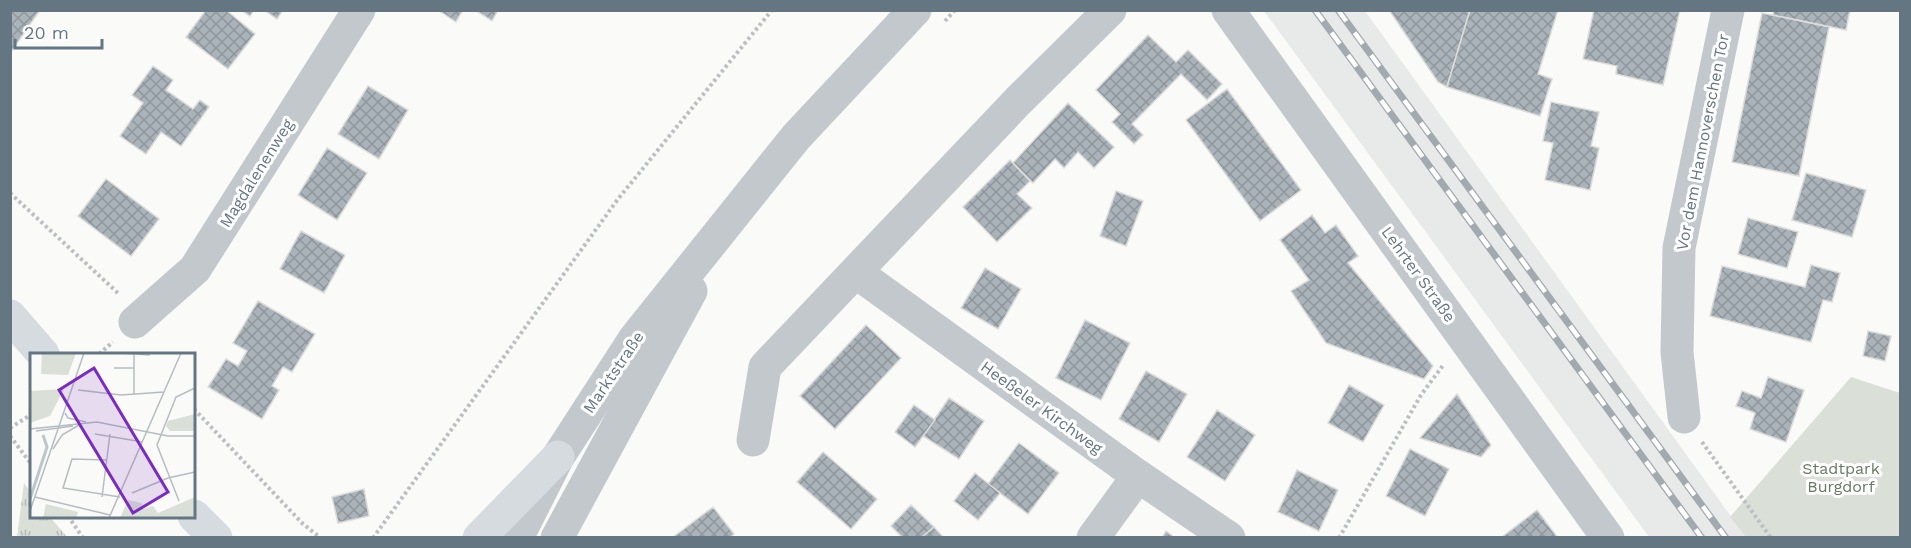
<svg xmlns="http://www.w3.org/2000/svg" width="1911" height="548" viewBox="0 0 1911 548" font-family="'Work Sans',sans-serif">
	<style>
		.built { fill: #e8e9e9 }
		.grass { fill: url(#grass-tufts) }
		.green { fill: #dadfd7 }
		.building { fill: url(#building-cross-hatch); stroke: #dcdcda; stroke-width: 1.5 }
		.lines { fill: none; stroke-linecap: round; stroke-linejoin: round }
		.path { stroke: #bbbfc2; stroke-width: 4; stroke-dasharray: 3 3; stroke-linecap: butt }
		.minor { stroke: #c3c8cc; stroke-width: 33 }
		.primary { stroke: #d6dbdf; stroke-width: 33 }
		.rail-casing { stroke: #a2aab0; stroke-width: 7 }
		.rail { stroke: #fff; stroke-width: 4.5; stroke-dasharray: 14; stroke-linecap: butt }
		.labels { text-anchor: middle; stroke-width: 6; stroke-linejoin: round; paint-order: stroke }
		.street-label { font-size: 16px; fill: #657683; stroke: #fff }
		.park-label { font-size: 16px; fill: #687a64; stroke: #fff }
		.inset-river { fill: none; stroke: #bbc7cb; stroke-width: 3 }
		.inset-road { fill: none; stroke: #b5bdc2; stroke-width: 1.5 }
		.view { fill: #7b2cbf; fill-opacity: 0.15; stroke: #7b2cbf; stroke-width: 3 }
		.inset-edge { fill: none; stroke: #657683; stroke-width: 3 }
	</style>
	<defs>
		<pattern id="grass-tufts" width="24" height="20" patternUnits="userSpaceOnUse" patternTransform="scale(1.5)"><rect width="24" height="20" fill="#dadfd7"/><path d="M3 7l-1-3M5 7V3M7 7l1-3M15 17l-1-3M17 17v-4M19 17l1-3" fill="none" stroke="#b4b9b4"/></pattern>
		<pattern id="building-cross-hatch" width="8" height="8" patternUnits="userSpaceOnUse" patternTransform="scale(1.5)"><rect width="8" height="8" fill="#aab3b9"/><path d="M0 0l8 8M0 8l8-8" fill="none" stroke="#8e969c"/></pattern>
	</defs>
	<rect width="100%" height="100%" fill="#fafaf8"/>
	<!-- built -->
	<polygon class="built" points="1264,11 1365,11 1746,537 1649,537"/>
	<!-- grass -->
	<polygon class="grass" points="24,483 31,493 32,516 50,517 67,537 17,537"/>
	<!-- green -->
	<polygon class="green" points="1851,377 1900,393 1900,537 1746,537 1730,517"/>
	<!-- building -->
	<g class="building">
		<polygon points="10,10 40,10 11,52 10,52"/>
		<polygon points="206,10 226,10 255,34 228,69 186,37"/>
		<polygon points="241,10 254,10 250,16"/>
		<polygon points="264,10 283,10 277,19"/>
		<polygon points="438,10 463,10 456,22"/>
		<polygon points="475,10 498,10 492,21"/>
		<polygon points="1389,10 1470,10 1447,87 1438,82"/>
		<polygon points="1470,10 1558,10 1538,74 1552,79 1540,116 1447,87"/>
		<polygon points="1594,10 1680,10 1663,85 1616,74 1617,66 1583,59"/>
		<polygon points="1774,10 1850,10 1846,30 1773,15"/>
		<polygon points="1762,13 1829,27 1799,176 1732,162"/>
		<polygon points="1148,35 1176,62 1188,50 1222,84 1207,100 1181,74 1132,124 1143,135 1134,144 1112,122 1120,114 1096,90"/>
		<polygon points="153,66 173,80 166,90 193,109 200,100 209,107 181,146 161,132 146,154 120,136 143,103 132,95"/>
		<polygon points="368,86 408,110 379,159 338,134"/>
		<polygon points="1227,89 1301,190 1260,221 1186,120"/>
		<polygon points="1551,102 1599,112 1591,146 1599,148 1590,190 1545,180 1553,143 1543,141"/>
		<polygon points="1068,103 1114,147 1094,168 1078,152 1064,168 1055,159 1033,183 1013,163"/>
		<polygon points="327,148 367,173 337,220 298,195"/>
		<polygon points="1010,160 1030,181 1017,194 1032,208 997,242 963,207"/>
		<polygon points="1806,173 1866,190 1852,237 1792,220"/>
		<polygon points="106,179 159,219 131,256 78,216"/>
		<polygon points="1116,191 1143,201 1126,246 1100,236"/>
		<polygon points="1312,215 1325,233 1336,225 1358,256 1348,263 1433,366 1424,379 1326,343 1291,291 1309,280 1280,240"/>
		<polygon points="1748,218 1798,232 1787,268 1738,254"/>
		<polygon points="301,231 345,255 324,293 280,269"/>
		<polygon points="1811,265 1840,273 1832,302 1823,300 1811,342 1710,316 1722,266 1805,287"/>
		<polygon points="985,268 1021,289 998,329 961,308"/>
		<polygon points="258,301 315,334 292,372 283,367 272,386 279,390 262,419 208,387 226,359 238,366 247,351 233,343"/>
		<polygon points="1085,320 1130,343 1101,400 1056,378"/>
		<polygon points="866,325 901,358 835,429 800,396"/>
		<polygon points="1868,331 1891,336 1885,361 1863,356"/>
		<polygon points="1146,371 1187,394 1159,442 1119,419"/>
		<polygon points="1768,377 1804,390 1786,442 1750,429 1755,413 1736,406 1742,391 1761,398"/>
		<polygon points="1349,385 1384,405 1363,442 1328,423"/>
		<polygon points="1457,394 1491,445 1481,457 1420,438"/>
		<polygon points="949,398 984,421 959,459 923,436"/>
		<polygon points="914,405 935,420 915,447 895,432"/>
		<polygon points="1217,410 1255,435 1225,481 1187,457"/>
		<polygon points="1019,443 1059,473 1028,514 988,484"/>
		<polygon points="1410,449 1449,469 1425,516 1386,496"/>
		<polygon points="823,452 877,499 851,529 797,482"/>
		<polygon points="1297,470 1338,490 1319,531 1278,512"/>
		<polygon points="975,473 1000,493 978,520 954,501"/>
		<polygon points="364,489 369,516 338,523 332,497"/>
		<polygon points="911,505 934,527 922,538 903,538 891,526"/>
		<polygon points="713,507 734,534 730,538 672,538"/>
		<polygon points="1537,510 1558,538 1503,538 1502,537"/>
		<polygon points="934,527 944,538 922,537"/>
		<polygon points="1166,531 1175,538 1162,538"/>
	</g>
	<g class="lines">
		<!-- path -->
		<g class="path">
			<polyline points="945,21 955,10"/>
			<polyline points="10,193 119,294"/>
			<polyline points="99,354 113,342"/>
			<polyline points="194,409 303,524 321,538"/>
			<polyline points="10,428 32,414"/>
			<polyline points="10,436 32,465"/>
			<polyline points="1702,442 1771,538"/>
			<polyline points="68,516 83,538"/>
			<polyline points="373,538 618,199 772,10"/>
			<polyline points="1339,538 1421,395 1444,364"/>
		</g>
		<!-- minor -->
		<g class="minor">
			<polyline points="1228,10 1608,538"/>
			<polyline points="857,273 1138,476 1229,538"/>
			<polyline points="135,322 195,269 359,10"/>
			<polyline points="1684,417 1677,352 1679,248 1728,10"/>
			<polyline points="753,440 765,367 1018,101 1110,10"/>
			<polyline points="517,538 558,457 635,338 796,137 915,10"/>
			<polyline points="557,538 691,291"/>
			<polyline points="1093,538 1138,476"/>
		</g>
		<!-- primary -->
		<g class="primary">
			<polyline points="10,316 43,354"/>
			<polyline points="194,516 216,538"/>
			<polyline points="479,538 558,457"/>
		</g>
		<defs>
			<g id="rail">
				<polyline points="1315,10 1702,538"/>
				<polyline points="1338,10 1726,538"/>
			</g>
		</defs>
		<!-- rail casing -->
		<use href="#rail" class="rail-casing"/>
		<!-- rail -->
		<use href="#rail" class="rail"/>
	</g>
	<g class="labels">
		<!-- street labels -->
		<g class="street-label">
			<text transform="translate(1702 142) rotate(-79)" y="6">Vor dem Hannoverschen Tor</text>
			<text transform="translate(256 173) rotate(-58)" y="6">Magdalenenweg</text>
			<text transform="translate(1419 274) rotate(54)" y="6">Lehrter Straße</text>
			<text transform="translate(613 372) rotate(-56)" y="6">Marktstraße</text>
			<text transform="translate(1042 407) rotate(36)" y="6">Heeßeler Kirchweg</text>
		</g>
		<!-- park labels -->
		<g class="park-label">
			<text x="1841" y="474">Stadtpark<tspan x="1841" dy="18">Burgdorf</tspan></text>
		</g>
	</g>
	<!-- overview -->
	<g transform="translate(30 353)">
		<rect width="165" height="165" fill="#fafaf8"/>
		<path d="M34 36 20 63 0 70V38Z" fill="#dadfd7"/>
		<path d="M16 151 48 159 46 165H13Z" fill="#dadfd7"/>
		<path d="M165 61V78H140L136 73 138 68Z" fill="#dadfd7"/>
		<path d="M12 0H46L38 22 11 21ZM165 144V165H90L98 147 112 150 113 156 123 153 128 160Z" fill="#dadfd7"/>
		<path class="inset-river" d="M0 146 17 94 13 82"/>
		<path class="inset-road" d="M91 0 120 2M104 2V42M84 15H104M48 37 91 42 134 39M35 60 38 65 56 69M0 76 67 69 138 83H165M6 78 43 73M65 81 113 89M23 96 32 82 49 72M77 107 42 106 33 135 90 144M102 140 138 125 165 119M5 144 80 162M72 144 80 81M149 148 127 92 146 44 165 35M0 158 54 0M79 165 151 0"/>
		<path class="view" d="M64 15 138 139 103 160 29 37Z"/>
		<rect width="165" height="165" class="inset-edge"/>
	</g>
	<!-- border -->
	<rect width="1911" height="548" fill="none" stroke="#657683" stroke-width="24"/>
	<!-- scale -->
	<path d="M15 39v9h87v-9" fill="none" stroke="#657683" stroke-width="3"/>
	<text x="24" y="39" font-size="18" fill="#657683" stroke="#ffffff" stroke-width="4.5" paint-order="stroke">20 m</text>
</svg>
